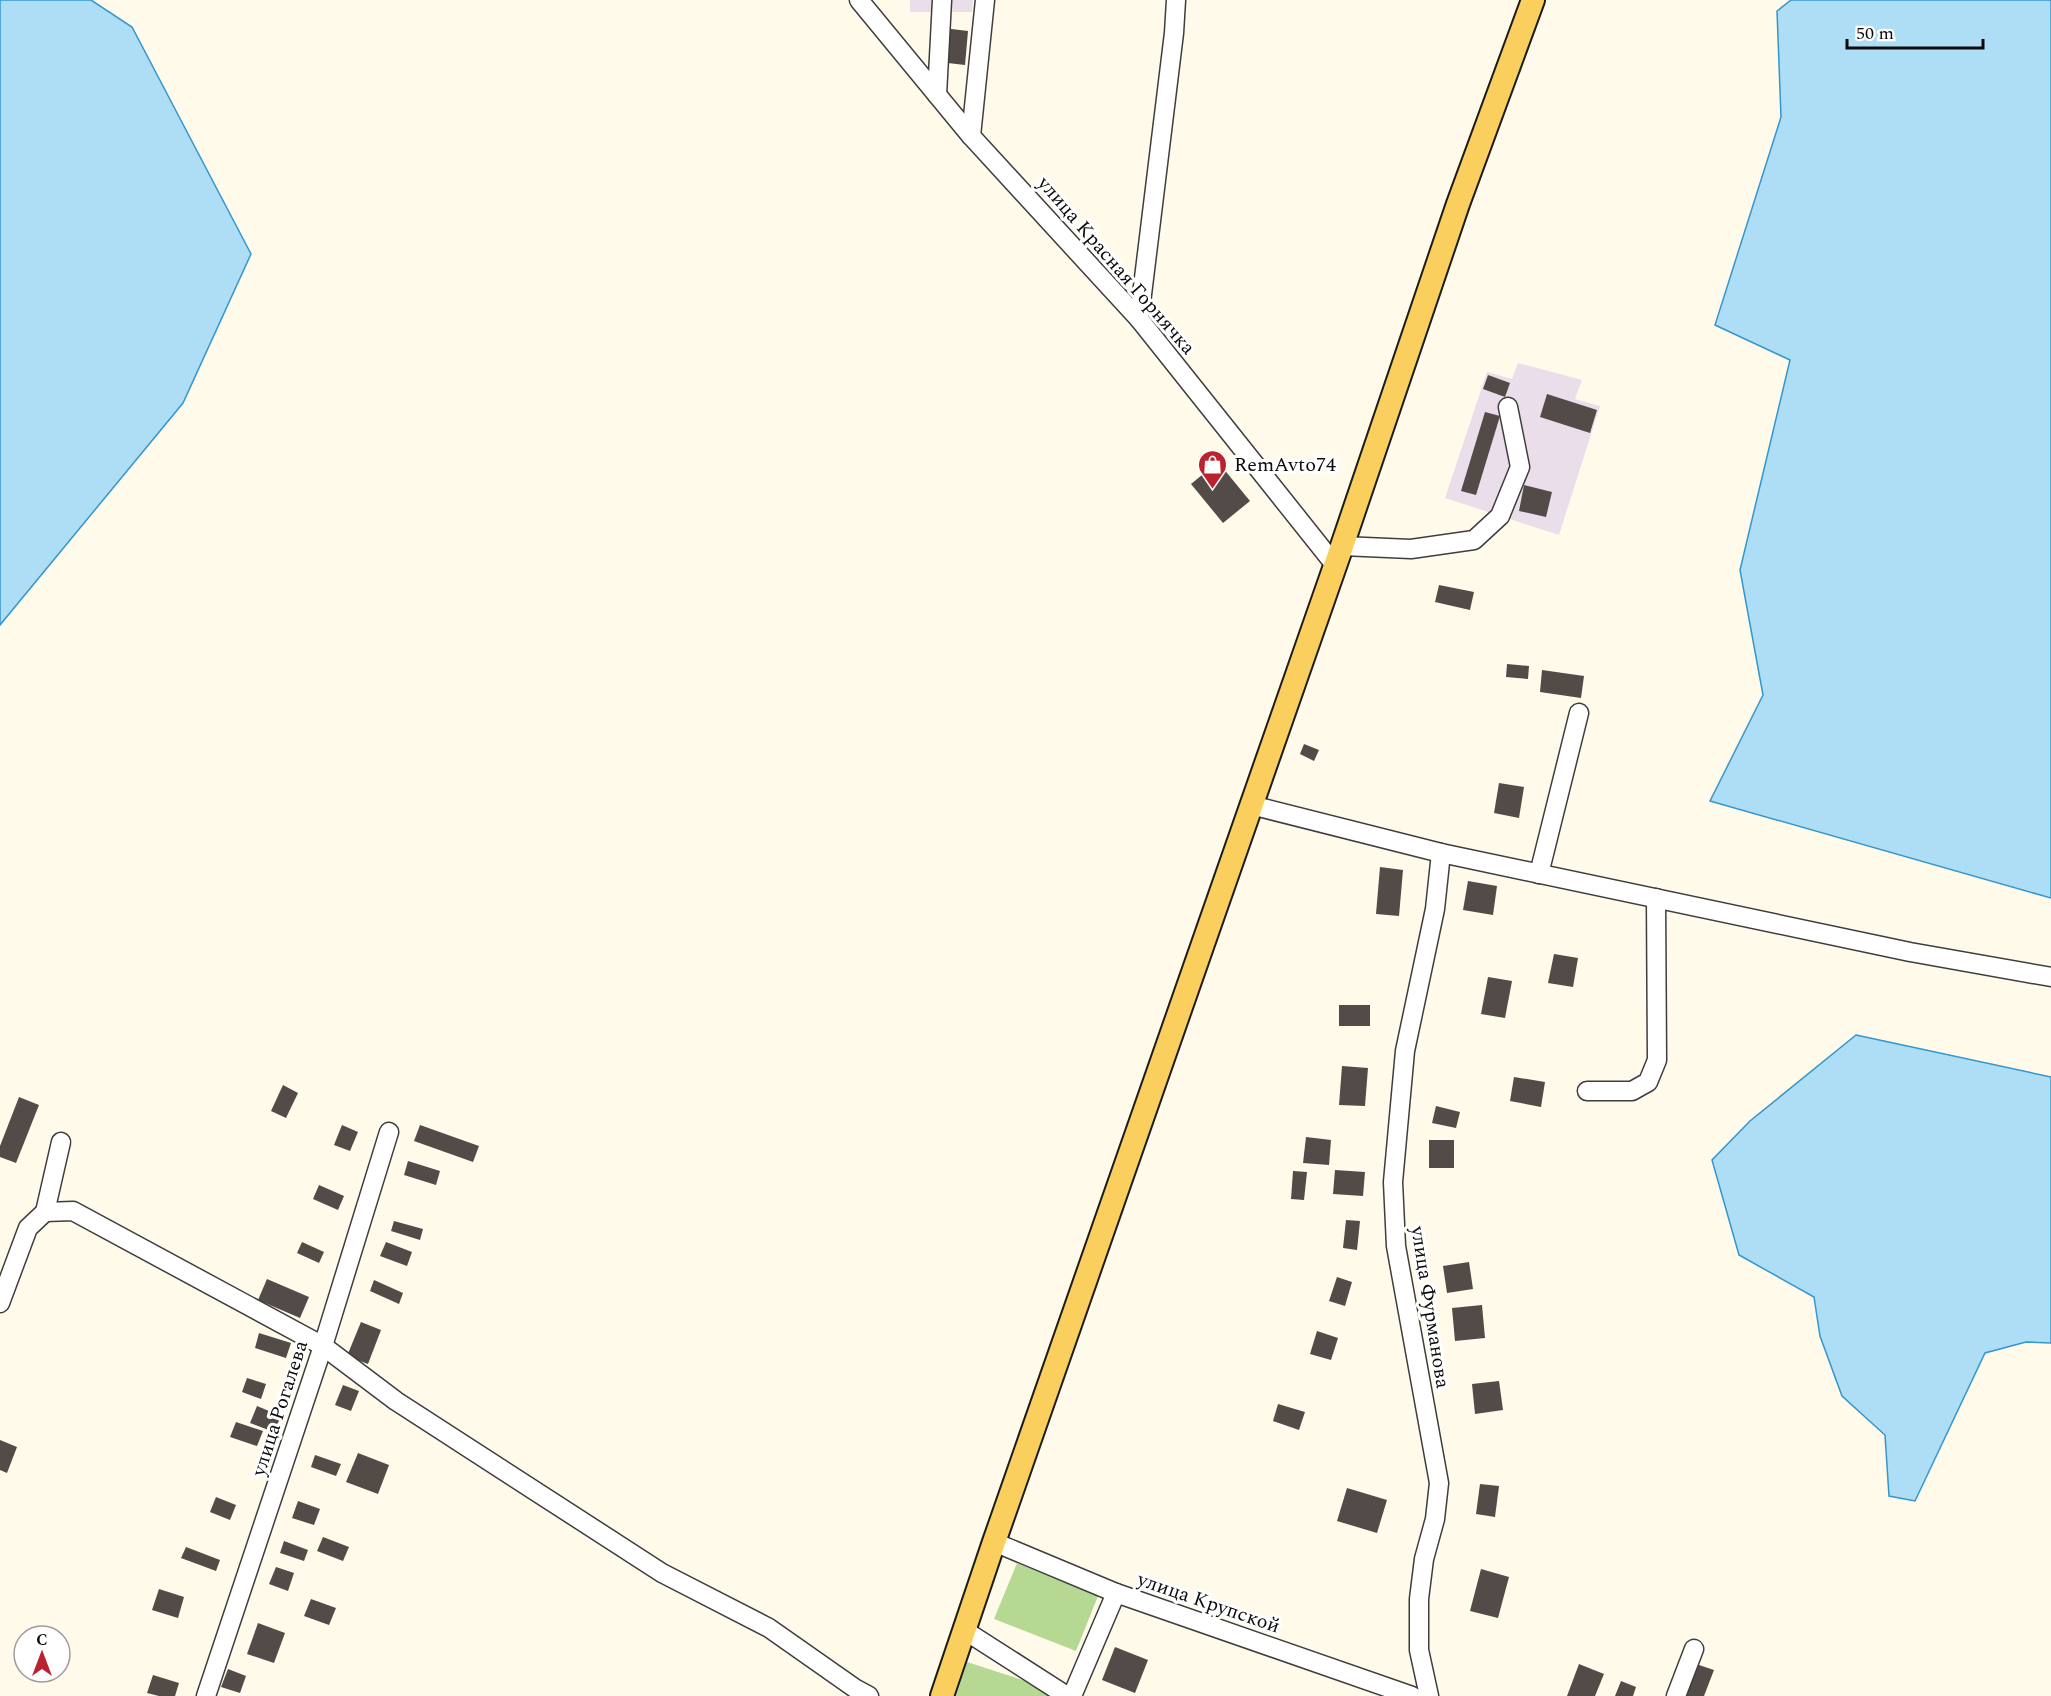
<svg xmlns="http://www.w3.org/2000/svg" width="2051" height="1696" viewBox="0 0 2051 1696" font-family="Spectral,serif">
	<style>
		.industrial { fill: #e9deea }
		.forest { fill: #b5d992 }
		.water { fill: #addef6; stroke: #3496ce; stroke-width: 1.5 }
		.building { fill: #534b47 }
		.lines { fill: none; stroke-linecap: round; stroke-linejoin: round }
		.minor-casing { stroke: #3e3e3e; stroke-width: 21 }
		.major-casing { stroke: #1c1c1c; stroke-width: 26 }
		.minor { stroke: #fff; stroke-width: 18 }
		.major { stroke: #facf5e; stroke-width: 22 }
		.labels { text-anchor: middle; stroke-width: 6; stroke-linejoin: round; paint-order: stroke }
		.street-label { font-size: 20px; fill: #0b0b0b; stroke: #fff }
		.poi-label { font-size: 20px; fill: #0b0b0b; stroke: #fff; text-anchor: start }
	</style>
	<rect width="100%" height="100%" fill="#fffae9"/>
	<!-- industrial -->
	<g class="industrial">
		<polygon points="910,0 973,0 972,12 910,12"/>
		<polygon points="1518,363 1582,380 1575,399 1600,406 1559,535 1445,498 1487,372 1512,379"/>
	</g>
	<!-- forest -->
	<g class="forest">
		<polygon points="1017,1563 1098,1596 1076,1651 994,1619"/>
		<polygon points="967,1662 1050,1689 1048,1696 956,1696"/>
	</g>
	<!-- water -->
	<g class="water">
		<polygon points="0,0 91,0 132,27 251,254 183,403 0,625"/>
		<polygon points="1791,0 2051,0 2051,898 1710,801 1763,695 1740,570 1790,360 1715,325 1781,117 1777,11"/>
		<polygon points="1856,1035 2051,1077 2051,1343 2026,1342 1985,1353 1915,1501 1889,1496 1885,1435 1842,1396 1820,1336 1814,1297 1739,1255 1712,1160 1750,1121"/>
	</g>
	<!-- building -->
	<g class="building">
		<polygon points="935,27 968,31 965,65 931,61"/>
		<polygon points="1488,375 1510,383 1505,397 1483,389"/>
		<polygon points="1547,394 1597,410 1590,433 1540,417"/>
		<polygon points="1485,412 1500,416 1476,495 1461,491"/>
		<polygon points="1218,462 1250,501 1223,523 1191,484"/>
		<polygon points="1524,485 1552,492 1546,517 1519,511"/>
		<polygon points="1439,585 1474,592 1470,610 1435,602"/>
		<polygon points="1507,664 1529,666 1528,679 1506,677"/>
		<polygon points="1542,670 1584,676 1581,698 1540,692"/>
		<polygon points="1304,744 1319,750 1314,761 1300,754"/>
		<polygon points="1499,783 1524,787 1519,818 1494,813"/>
		<polygon points="1380,867 1403,870 1399,916 1376,914"/>
		<polygon points="1468,881 1497,886 1493,915 1463,910"/>
		<polygon points="1554,954 1578,958 1573,987 1548,983"/>
		<polygon points="1488,977 1512,981 1505,1018 1481,1014"/>
		<rect x="1339" y="1005" width="31" height="21"/>
		<polygon points="1342,1066 1368,1068 1365,1106 1339,1105"/>
		<polygon points="1514,1077 1545,1082 1541,1107 1510,1101"/>
		<polygon points="283,1085 298,1093 286,1118 271,1111"/>
		<polygon points="19,1097 39,1105 16,1163 0,1157 0,1146"/>
		<polygon points="1436,1106 1460,1112 1456,1128 1432,1123"/>
		<polygon points="342,1125 358,1132 350,1151 334,1145"/>
		<polygon points="420,1125 479,1146 473,1162 414,1141"/>
		<polygon points="1306,1137 1331,1140 1329,1165 1303,1163"/>
		<rect x="1429" y="1140" width="25" height="28"/>
		<polygon points="408,1161 440,1171 436,1185 404,1175"/>
		<polygon points="1335,1170 1365,1172 1363,1196 1333,1194"/>
		<polygon points="1293,1171 1307,1172 1304,1200 1291,1199"/>
		<polygon points="319,1185 344,1196 338,1210 313,1199"/>
		<polygon points="1346,1220 1360,1221 1357,1250 1343,1248"/>
		<polygon points="394,1221 423,1229 420,1240 391,1231"/>
		<polygon points="302,1242 324,1252 319,1263 297,1253"/>
		<polygon points="386,1242 412,1252 407,1266 380,1256"/>
		<polygon points="1469,1262 1473,1289 1447,1293 1443,1266"/>
		<polygon points="1337,1277 1352,1282 1345,1306 1329,1301"/>
		<polygon points="267,1279 309,1297 300,1318 258,1300"/>
		<polygon points="374,1280 403,1293 399,1304 370,1291"/>
		<polygon points="1482,1305 1485,1338 1455,1341 1452,1308"/>
		<polygon points="361,1322 381,1330 368,1364 347,1356"/>
		<polygon points="1317,1331 1338,1338 1331,1360 1310,1354"/>
		<polygon points="259,1333 291,1343 286,1358 255,1348"/>
		<polygon points="247,1378 266,1384 261,1399 242,1392"/>
		<polygon points="1499,1381 1503,1410 1475,1414 1472,1384"/>
		<polygon points="343,1385 359,1391 351,1411 335,1405"/>
		<polygon points="1278,1404 1305,1412 1299,1430 1273,1421"/>
		<polygon points="257,1406 281,1416 274,1432 250,1423"/>
		<polygon points="236,1422 263,1431 257,1446 230,1437"/>
		<polygon points="0,1440 17,1447 7,1473 0,1470"/>
		<polygon points="358,1453 389,1465 378,1494 346,1482"/>
		<polygon points="315,1455 341,1464 336,1476 311,1467"/>
		<polygon points="1480,1484 1499,1486 1495,1517 1476,1514"/>
		<polygon points="1347,1488 1387,1500 1377,1533 1337,1521"/>
		<polygon points="216,1497 236,1505 230,1520 210,1512"/>
		<polygon points="298,1501 320,1509 314,1525 292,1518"/>
		<polygon points="323,1537 349,1547 343,1561 317,1551"/>
		<polygon points="284,1541 308,1550 304,1561 280,1553"/>
		<polygon points="186,1547 220,1560 216,1571 181,1558"/>
		<polygon points="276,1567 294,1573 288,1591 269,1584"/>
		<polygon points="1481,1569 1509,1577 1498,1618 1470,1611"/>
		<polygon points="159,1589 184,1597 178,1618 152,1610"/>
		<polygon points="311,1599 336,1608 329,1625 304,1616"/>
		<polygon points="258,1623 285,1633 274,1663 247,1654"/>
		<polygon points="1115,1647 1148,1660 1135,1693 1102,1680"/>
		<polygon points="1579,1664 1604,1674 1595,1696 1567,1696"/>
		<polygon points="1696,1664 1714,1670 1704,1696 1685,1696"/>
		<polygon points="228,1669 246,1676 240,1693 221,1687"/>
		<polygon points="153,1675 179,1683 175,1696 159,1696 147,1693"/>
		<polygon points="1621,1681 1636,1687 1633,1696 1615,1696"/>
	</g>
	<g class="lines">
		<defs>
			<g id="minor">
				<polyline points="859,0 971,136 1139,319 1335,565"/>
				<polyline points="937,95 942,0"/>
				<polyline points="971,136 985,0"/>
				<polyline points="1139,319 1174,33 1176,0"/>
				<polyline points="1342,546 1411,549 1474,540 1500,516 1520,467 1508,407"/>
				<polyline points="1251,805 1441,853 1910,952 2051,977"/>
				<polyline points="1539,874 1579,713"/>
				<polyline points="1587,1091 1632,1091 1648,1082 1657,1060 1656,898"/>
				<polyline points="45,1212 73,1211 323,1346 396,1401 662,1573 769,1628 856,1689 869,1696"/>
				<polyline points="45,1212 61,1142"/>
				<polyline points="0,1303 28,1228 45,1212"/>
				<polyline points="994,1542 1116,1593 1412,1696"/>
				<polyline points="964,1630 1067,1696"/>
				<polyline points="206,1696 323,1346 389,1132"/>
				<polyline points="1072,1696 1116,1593"/>
				<polyline points="1429,1696 1419,1650 1419,1599 1424,1559 1435,1519 1439,1483 1396,1246 1393,1182 1405,1051 1435,909 1441,853"/>
				<polyline points="1676,1696 1694,1649"/>
			</g>
			<polyline id="major" points="942,1696 994,1542 1342,546 1458,204 1533,0"/>
		</defs>
		<!-- minor casing -->
		<use href="#minor" class="minor-casing"/>
		<!-- major casing -->
		<use href="#major" class="major-casing"/>
		<!-- minor -->
		<use href="#minor" class="minor"/>
		<!-- major -->
		<use href="#major" class="major"/>
	</g>
	<!-- icons -->
	<defs>
		<symbol id="shop-pin" viewBox="-11 -11 22 30"><path d="M0 17L-7.5 6A9.5 9.5 0 1 1 7.5 6Z" fill="#bb222f" stroke="#fff"/><path d="M-5-2.5h2.3a2.7 3.5 0 0 1 5.4 0H5L5.5 6h-11ZM-1.5-2.5h3a1.5 2.3 0 0 0-3 0Z" fill="#fff"/></symbol>
	</defs>
	<g fill-rule="evenodd">
		<use href="#shop-pin" x="1196" y="448" width="33" height="45"/>
	</g>
	<g class="labels">
		<!-- street labels -->
		<g class="street-label">
			<text transform="translate(1117 265) rotate(49)" y="7">улица Красная Горнячка</text>
			<text transform="translate(1431 1307) rotate(81)" y="7">улица Фурманова</text>
			<text transform="translate(279 1408) rotate(-72)" y="7">улица Рогалева</text>
			<text transform="translate(1209 1602) rotate(19)" y="7">улица Крупской</text>
		</g>
		<!-- poi labels -->
		<g class="poi-label">
			<text x="1234" y="471">RemAvto74</text>
		</g>
	</g>
	<!-- north arrow -->
	<g transform="translate(42 1654)"><circle r="28" fill="#ffffff" stroke="#9d9d9d" stroke-width="1.5"/>
	<path d="M0-4.5L10 22L0 15L-10 22Z" fill="#bb222f"/>
	<text y="-9" font-size="16" font-weight="bold" text-anchor="middle" fill="#0b0b0b">С</text>
	</g>
	<!-- scale -->
	<path d="M1847 39v9h136v-9" fill="none" stroke="#0b0b0b" stroke-width="3"/>
	<text x="1856" y="39" font-size="18" fill="#0b0b0b" stroke="#ffffff" stroke-width="4.5" paint-order="stroke">50 m</text>
</svg>
